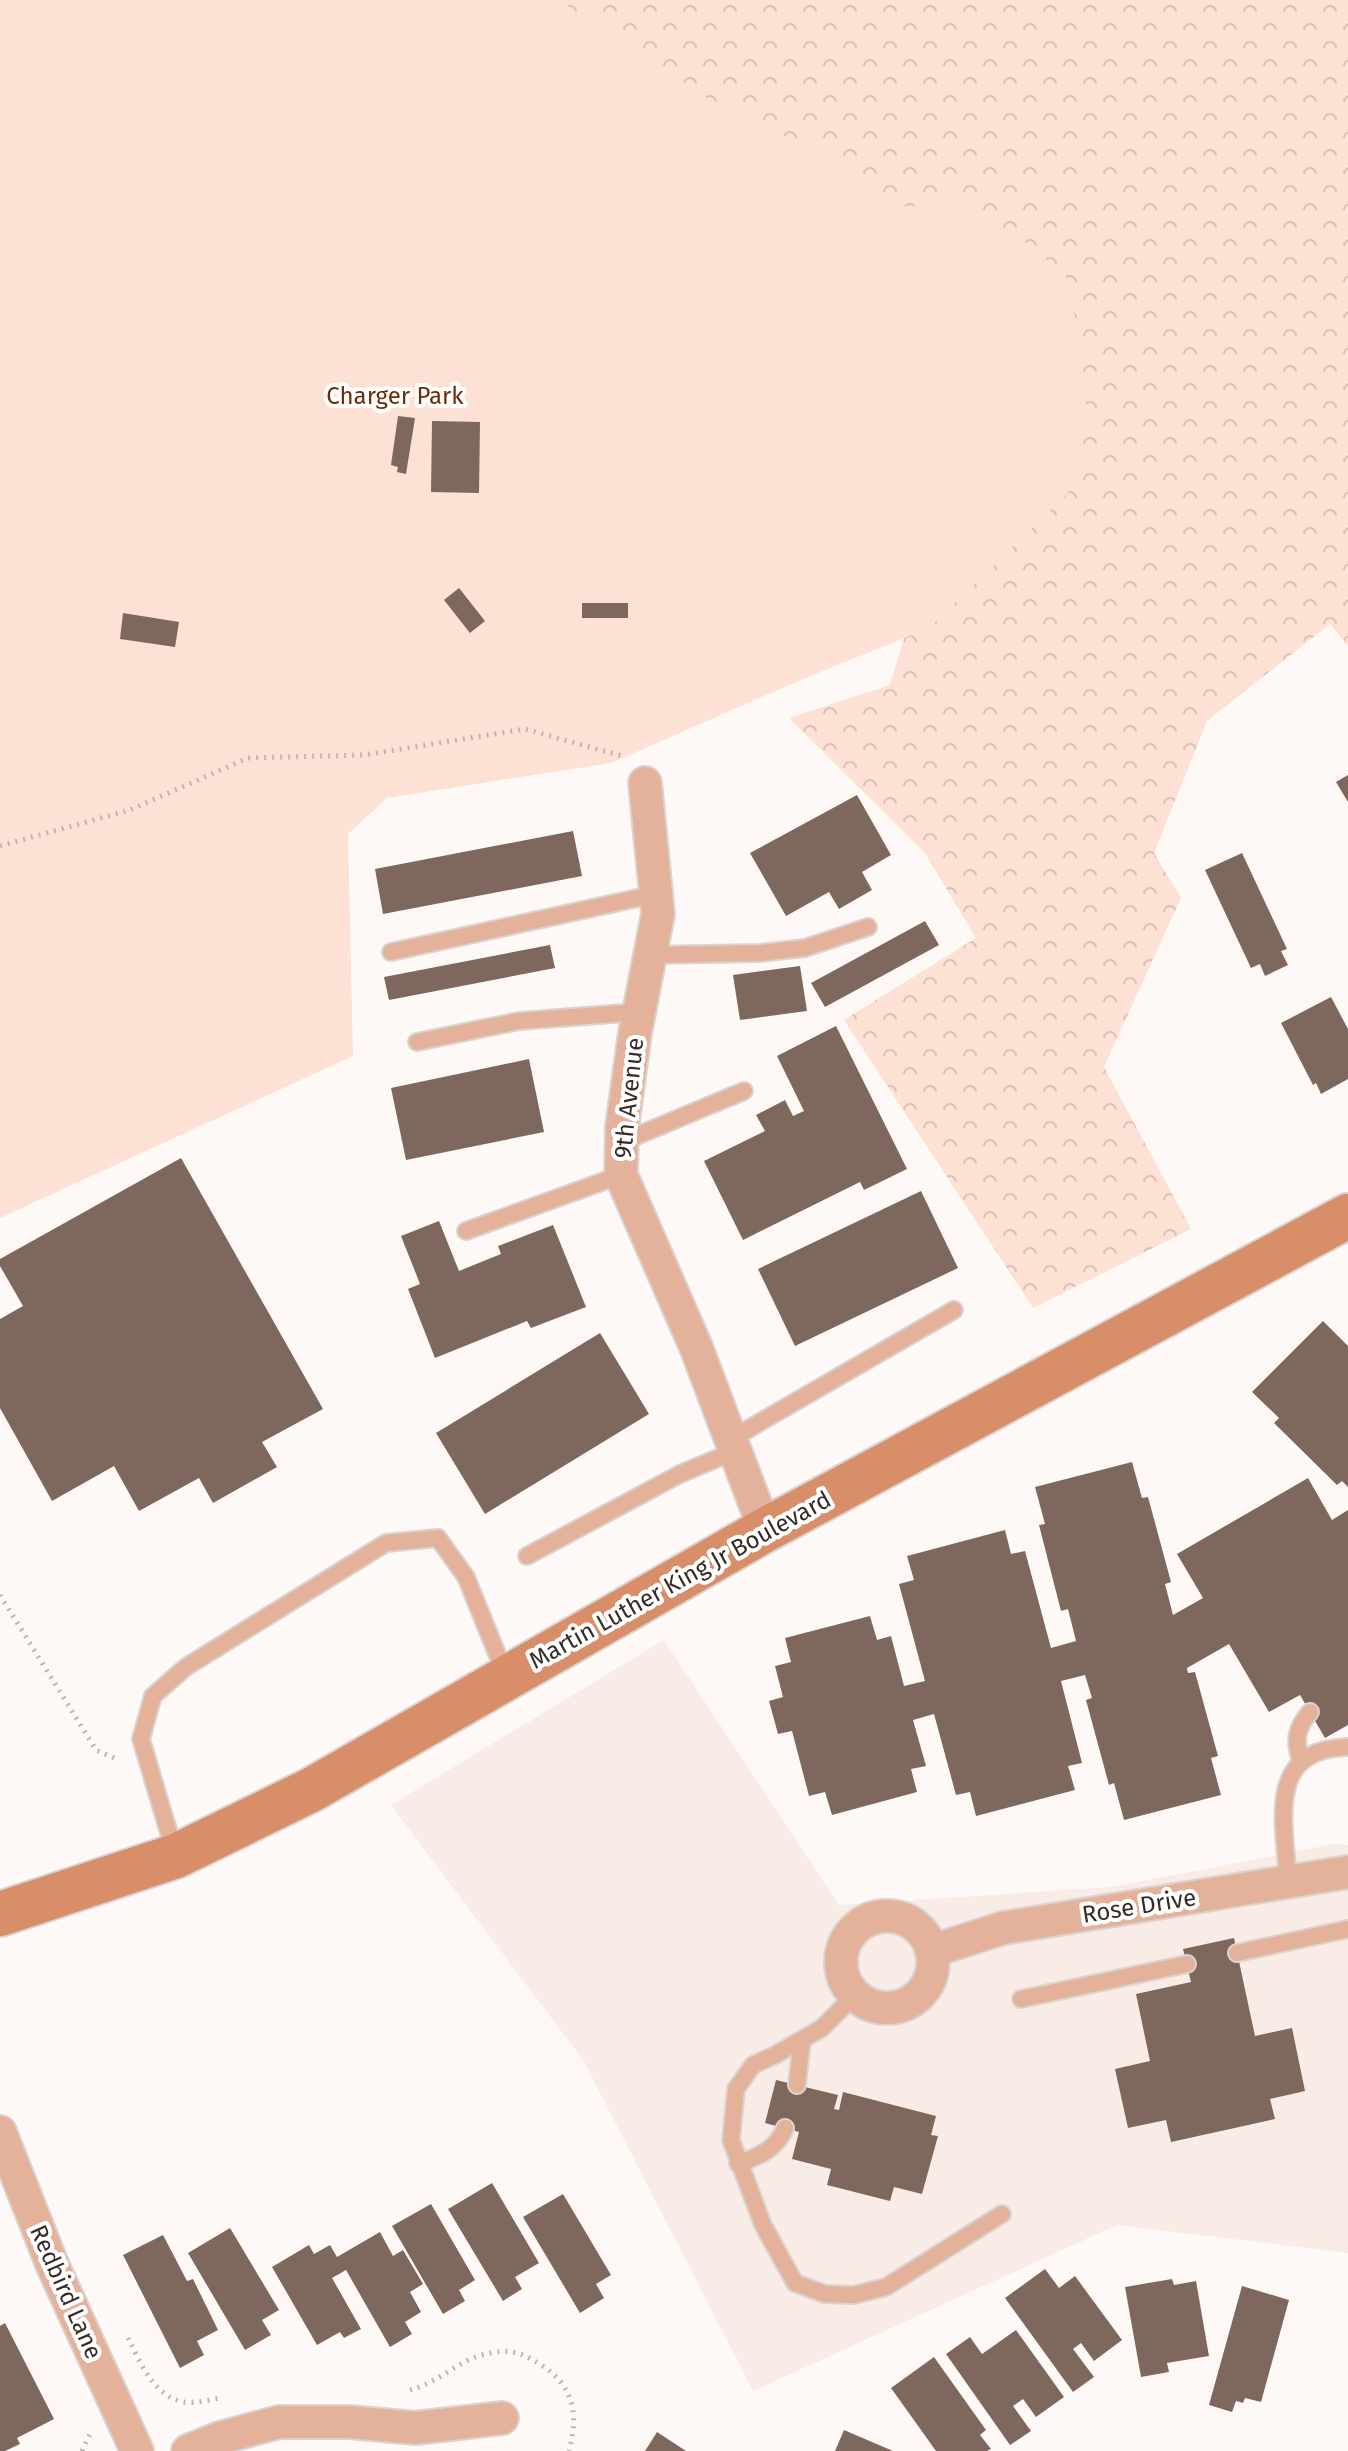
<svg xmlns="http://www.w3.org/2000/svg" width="1348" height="2451" viewBox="0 0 1348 2451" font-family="'Fira Sans',sans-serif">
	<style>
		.built { fill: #f9ebe5 }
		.forest { fill: url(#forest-crowns) }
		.green { fill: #fde1d4 }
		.building { fill: #7e685d }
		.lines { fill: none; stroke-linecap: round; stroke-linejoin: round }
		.lane-casing { stroke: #dad4d1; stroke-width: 20 }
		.street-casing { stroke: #dad4d1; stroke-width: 36 }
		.secondary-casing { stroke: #dad4d1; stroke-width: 48 }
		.path { stroke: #bdb7b3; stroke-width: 5; stroke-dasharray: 2 6; stroke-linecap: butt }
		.lane { stroke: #e4b29a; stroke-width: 16 }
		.street { stroke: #e4b29a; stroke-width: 32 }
		.secondary { stroke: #d78e69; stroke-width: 44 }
		.labels { text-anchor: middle; stroke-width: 8; stroke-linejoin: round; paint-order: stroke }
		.park-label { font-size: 24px; fill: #692e07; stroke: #fff }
		.street-label { font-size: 24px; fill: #362c27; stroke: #fff }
	</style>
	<defs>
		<pattern id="forest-crowns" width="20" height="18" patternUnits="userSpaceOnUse" patternTransform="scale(2)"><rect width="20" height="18" fill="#fde1d4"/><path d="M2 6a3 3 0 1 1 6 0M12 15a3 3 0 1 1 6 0" fill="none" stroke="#d9c1b6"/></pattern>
	</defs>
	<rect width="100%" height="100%" fill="#fef9f6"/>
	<!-- built -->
	<polygon class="built" points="664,1640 839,1905 1112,1887 1334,1844 1348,1845 1348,2253 1117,2225 753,2391 583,2060 391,1805"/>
	<!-- forest -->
	<polygon class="forest" points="411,0 1348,0 1348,646 1330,624 1207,721 1154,853 1181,898 1104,1067 1191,1229 1033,1308 844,1020 976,938 925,853 789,718 890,685 914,606"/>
	<!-- green -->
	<polygon class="green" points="0,0 558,0 728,112 813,148 878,208 953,203 1032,246 1066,277 1079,335 1088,422 1068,493 929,628 810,676 611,763 387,798 348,834 353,1056 0,1218"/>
	<!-- building -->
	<g class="building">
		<polygon points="398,416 415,418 406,474 397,472 398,467 391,465"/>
		<polygon points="432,421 480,422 479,493 431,492"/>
		<polygon points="459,588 485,621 470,633 444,600"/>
		<rect x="582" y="603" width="46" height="15"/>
		<polygon points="123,613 179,622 175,647 120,639"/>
		<polygon points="1348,775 1348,802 1336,782"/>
		<polygon points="857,795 891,855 862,872 872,890 839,909 829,892 786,916 750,853"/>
		<polygon points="573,831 582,876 383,914 375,869"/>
		<polygon points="1242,853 1287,949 1281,951 1288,965 1265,976 1260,964 1251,968 1205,870"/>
		<polygon points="925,921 939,945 825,1007 811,983"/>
		<polygon points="550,945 555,968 389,1000 384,977"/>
		<polygon points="800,966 807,1011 740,1020 733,975"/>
		<polygon points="1331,997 1348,1029 1348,1079 1321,1094 1316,1083 1313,1085 1281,1023"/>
		<polygon points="836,1026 907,1169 864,1190 860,1182 743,1240 704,1161 765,1131 756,1115 785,1100 793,1116 804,1111 777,1056"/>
		<polygon points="529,1059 544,1132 406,1160 391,1088"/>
		<polygon points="181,1158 323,1409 262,1442 277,1467 213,1503 199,1478 139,1511 114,1466 52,1501 0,1408 0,1319 23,1306 0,1266 0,1259"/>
		<polygon points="921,1191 958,1268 795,1346 758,1269"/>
		<polygon points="439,1221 459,1271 501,1254 498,1246 553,1225 586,1307 531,1328 527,1321 435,1358 408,1289 420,1284 401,1236"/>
		<polygon points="1323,1321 1348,1346 1348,1487 1342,1481 1337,1485 1274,1423 1279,1418 1252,1392"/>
		<polygon points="600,1333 649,1414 485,1514 436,1433"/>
		<polygon points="1132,1462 1142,1498 1148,1497 1171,1582 1165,1584 1173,1615 1203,1598 1177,1554 1308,1478 1332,1520 1348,1510 1348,1725 1325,1738 1300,1695 1269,1712 1229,1644 1187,1668 1188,1673 1195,1672 1218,1756 1211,1758 1221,1795 1124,1820 1114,1783 1109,1785 1086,1700 1092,1698 1085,1675 1061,1681 1082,1763 1068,1766 1075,1790 976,1816 970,1792 956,1795 934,1714 913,1720 926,1766 911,1769 917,1792 832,1815 825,1792 809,1796 792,1731 778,1734 769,1701 783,1697 775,1666 791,1662 785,1638 870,1616 877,1640 891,1636 904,1686 925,1681 899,1584 914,1580 907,1556 1005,1530 1011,1554 1025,1551 1051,1648 1076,1641 1068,1609 1061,1611 1039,1525 1045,1524 1035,1487"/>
		<polygon points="1234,1938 1255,2036 1292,2028 1305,2091 1270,2099 1275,2119 1171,2142 1166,2120 1128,2128 1115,2069 1150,2061 1136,1994 1191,1982 1183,1949"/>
		<polygon points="776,2080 838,2095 834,2109 839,2110 843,2092 936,2116 931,2135 938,2136 922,2194 894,2187 890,2201 827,2185 831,2169 792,2159 799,2132 765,2123"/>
		<polygon points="492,2183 539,2263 515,2277 522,2289 503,2301 448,2209"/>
		<polygon points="563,2194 611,2275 596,2284 604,2298 580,2313 523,2217"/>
		<polygon points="431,2204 475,2280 459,2290 465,2301 443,2314 392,2226"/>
		<polygon points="230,2228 279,2310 262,2320 271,2335 245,2350 188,2253"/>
		<polygon points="380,2232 393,2256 403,2250 423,2284 410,2292 421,2312 405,2322 412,2334 390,2347 346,2270 332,2278 361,2329 344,2338 340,2332 317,2345 272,2267 309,2245 314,2254 330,2245 337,2257"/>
		<polygon points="163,2235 187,2281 193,2279 218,2330 197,2341 204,2355 180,2368 123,2255"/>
		<polygon points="1045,2269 1059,2288 1075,2276 1122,2340 1094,2361 1081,2343 1073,2349 1094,2377 1073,2392 1005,2298"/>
		<polygon points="1172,2279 1174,2285 1196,2281 1209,2356 1167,2363 1169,2372 1141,2377 1125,2287"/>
		<polygon points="1242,2286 1289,2300 1261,2402 1245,2398 1243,2403 1236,2401 1232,2412 1209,2405"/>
		<polygon points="5,2323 54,2419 17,2438 20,2444 5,2451 0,2451 0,2326"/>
		<polygon points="1016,2330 1064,2397 1036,2417 1023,2399 1013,2406 1031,2431 1010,2445 946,2354 970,2337 982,2354"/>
		<polygon points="934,2357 986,2430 980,2435 991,2449 987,2451 936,2451 891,2388"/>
		<polygon points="844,2430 893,2451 835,2451"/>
		<polygon points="657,2432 686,2451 645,2451"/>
	</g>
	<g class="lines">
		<defs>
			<g id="lane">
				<polyline points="391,952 656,894"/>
				<polyline points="651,955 760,953 805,948 868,927"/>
				<polyline points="417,1042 519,1021 639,1012"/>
				<polyline points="622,1142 744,1091"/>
				<polyline points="466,1231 621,1175"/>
				<polyline points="731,1439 954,1310"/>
				<polyline points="527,1556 680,1474 735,1451"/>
				<path d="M1301 1761C1294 1741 1296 1728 1310 1712"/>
				<polyline points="175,1853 141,1739 153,1696 186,1667 386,1543 438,1538 466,1577 506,1676"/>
				<path d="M1288 1882C1285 1824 1264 1749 1348 1747"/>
				<polyline points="1237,1953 1348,1929"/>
				<polyline points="855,1995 822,2028 775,2055 753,2065 736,2089 731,2140 763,2225 795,2283 825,2294 854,2295 886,2287 1002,2214"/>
				<polyline points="1021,1999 1187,1964"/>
				<polyline points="797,2085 802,2040"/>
				<path d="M738 2164C759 2156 776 2150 785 2128"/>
			</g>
			<g id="street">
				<polyline points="645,783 658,914 635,1033 622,1127 621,1175 696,1347 765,1530"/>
				<circle cx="887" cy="1962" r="46"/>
				<polyline points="932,1951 1003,1928 1348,1872"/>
				<polyline points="0,2132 52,2264 137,2451"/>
				<polyline points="188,2451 220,2438 279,2422 349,2422 416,2428 502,2418"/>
			</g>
			<polyline id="secondary" points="0,1914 176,1856 311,1790 765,1530 1348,1216"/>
		</defs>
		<!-- lane casing -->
		<use href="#lane" class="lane-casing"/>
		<!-- street casing -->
		<use href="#street" class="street-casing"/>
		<!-- secondary casing -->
		<use href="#secondary" class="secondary-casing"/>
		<!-- path -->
		<g class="path">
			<polyline points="0,846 130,810 248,758 364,755 525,729 622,756"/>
			<polyline points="0,1595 96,1750 119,1760"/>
			<path d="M128 2338C140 2362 154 2397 184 2402 195 2404 211 2399 222 2398"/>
			<path d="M410 2390C435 2384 457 2362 482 2355 508 2348 519 2351 541 2365 574 2386 579 2414 569 2451"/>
			<polyline points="82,2451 90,2434"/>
		</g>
		<!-- lane -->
		<use href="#lane" class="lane"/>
		<!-- street -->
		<use href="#street" class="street"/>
		<!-- secondary -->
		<use href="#secondary" class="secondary"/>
	</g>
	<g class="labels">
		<!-- park labels -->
		<g class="park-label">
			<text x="395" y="404">Charger Park</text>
		</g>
		<!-- street labels -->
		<g class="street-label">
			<text transform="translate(629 1098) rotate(-84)" y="8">9th Avenue</text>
			<text transform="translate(680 1580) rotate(-29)" y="8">Martin Luther King Jr Boulevard</text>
			<text transform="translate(1139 1906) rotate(-9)" y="8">Rose Drive</text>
			<text transform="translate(66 2292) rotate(66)" y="8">Redbird Lane</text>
		</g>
	</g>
</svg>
